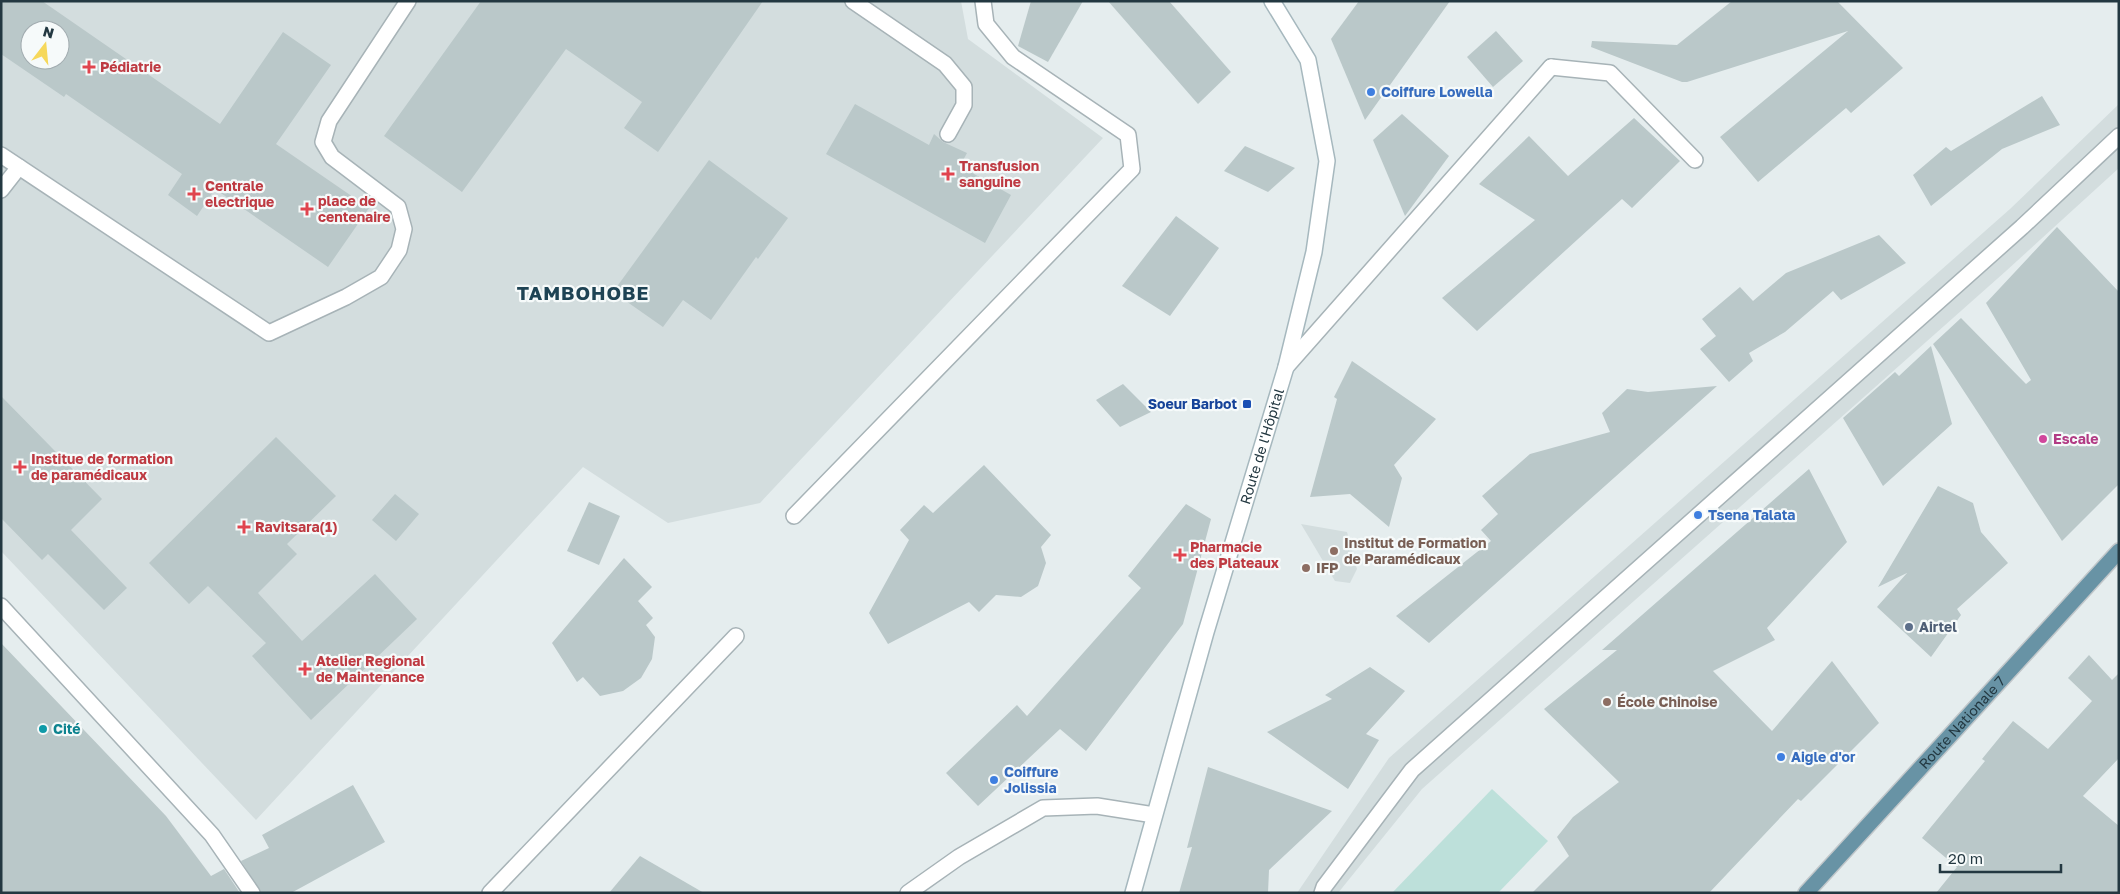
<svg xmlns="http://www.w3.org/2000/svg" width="2120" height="894" viewBox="0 0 2120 894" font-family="'Golos Text',sans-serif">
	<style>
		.built { fill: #d3ddde; fill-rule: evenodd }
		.pitch { fill: #bde0da }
		.building { fill: #bac8c9; fill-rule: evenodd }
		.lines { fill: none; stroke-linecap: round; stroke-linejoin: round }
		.lane-casing { stroke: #a7b3b7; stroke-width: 18 }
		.street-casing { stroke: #a7b3b7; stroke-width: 18 }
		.secondary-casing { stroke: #a6b8be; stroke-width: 18 }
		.primary-casing { stroke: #c1c7ca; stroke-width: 18 }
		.lane { stroke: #fff; stroke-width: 15 }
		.street { stroke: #fff; stroke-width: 15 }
		.secondary { stroke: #fff; stroke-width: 15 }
		.primary { stroke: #6893a5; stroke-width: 15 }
		.health-dot { fill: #e0444e; stroke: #f6fafa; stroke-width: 2 }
		.shop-dot { fill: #3f7fe0; stroke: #f6fafa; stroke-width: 2 }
		.transit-dot { fill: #1a4fb4; stroke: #f6fafa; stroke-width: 2 }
		.hotel-dot { fill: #d1479c; stroke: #f6fafa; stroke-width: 2 }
		.education-dot { fill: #8d6e63; stroke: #f6fafa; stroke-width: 2 }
		.service-dot { fill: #5c6f8a; stroke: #f6fafa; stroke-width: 2 }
		.culture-dot { fill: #0f9aa8; stroke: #f6fafa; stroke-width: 2 }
		.labels { text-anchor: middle; stroke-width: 4.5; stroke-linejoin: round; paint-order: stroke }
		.health-label { font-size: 14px; font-weight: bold; fill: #be3a42; stroke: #f6fafa; text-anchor: start }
		.shop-label { font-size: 14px; font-weight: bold; fill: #366cbe; stroke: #f6fafa; text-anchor: start }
		.transit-label { font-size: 14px; font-weight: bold; fill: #164399; stroke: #f6fafa; text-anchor: end }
		.hotel-label { font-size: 14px; font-weight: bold; fill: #b23c85; stroke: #f6fafa; text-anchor: start }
		.street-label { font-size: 14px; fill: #233841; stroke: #f6fafa }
		.education-label { font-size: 14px; font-weight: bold; fill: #785e54; stroke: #f6fafa; text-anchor: start }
		.service-label { font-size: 14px; font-weight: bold; fill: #4e5e75; stroke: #f6fafa; text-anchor: start }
		.culture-label { font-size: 14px; font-weight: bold; fill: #0d838f; stroke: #f6fafa; text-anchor: start }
		.district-label { font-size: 19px; font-weight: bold; letter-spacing: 1px; fill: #1e4354; stroke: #f6fafa }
	</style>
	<rect width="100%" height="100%" fill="#e5edee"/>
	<!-- built -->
	<g class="built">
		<path d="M1 1H961L968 39 1103 138 760 503 668 523 583 467 256 820 1 551ZM30 30H60V60H30Z"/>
		<polygon points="2119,104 2119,168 2006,271 1422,789 1338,893 1297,893 1389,758 2010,209"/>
		<polygon points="1301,524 1347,532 1357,569 1350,583 1335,581"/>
	</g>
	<!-- pitch -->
	<polygon class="pitch" points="1492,789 1548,841 1498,893 1392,893"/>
	<!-- building -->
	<g class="building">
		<path d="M1 1H42L220 124 283 32 331 65 276 144 369 208 328 267 215 189 197 216 168 195 182 174 66 94 64 97 1 54ZM30 30H60V60H30Z"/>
		<polygon points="481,1 763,1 658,152 624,128 642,102 566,49 462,192 384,136"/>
		<polygon points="1031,1 1083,1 1048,62 1018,46"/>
		<polygon points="1108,1 1169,1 1231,72 1198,104"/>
		<polygon points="1359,1 1450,1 1365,120 1331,39"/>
		<polygon points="1732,1 1837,1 1903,68 1851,113 1846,108 1758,182 1720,137 1848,31 1687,82 1682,82 1591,47 1592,41 1677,45"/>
		<polygon points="1496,31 1523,61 1493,87 1467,57"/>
		<polygon points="2042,96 2060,125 2002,149 1931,206 1913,175 1946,147 1951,151"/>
		<polygon points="855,104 929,145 934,134 943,142 967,153 960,166 1011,195 985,243 826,154"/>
		<polygon points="1402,114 1449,156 1405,216 1373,140"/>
		<polygon points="1634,118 1680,161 1632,208 1622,199 1477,331 1442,298 1535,220 1479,184 1529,136 1568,176"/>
		<polygon points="1245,146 1295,168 1268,192 1224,171"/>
		<polygon points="709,160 788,218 758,259 756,257 711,320 683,300 663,327 613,292"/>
		<polygon points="1176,216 1219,248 1170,316 1122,286"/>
		<polygon points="2057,227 2119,292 2119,484 2062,541 1933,344 1961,318 2026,384 2031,380 1986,303"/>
		<polygon points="1879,235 1906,263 1841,300 1833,291 1785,332 1749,353 1753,361 1729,382 1700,349 1716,336 1702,319 1740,287 1753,301 1786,273"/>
		<polygon points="1931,346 1952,424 1883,486 1843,418 1895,372 1899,376"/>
		<polygon points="1352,361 1436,419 1394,465 1402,478 1389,527 1350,494 1310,497 1337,399 1334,397"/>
		<polygon points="1123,384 1151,412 1120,427 1096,400"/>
		<polygon points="1717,386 1429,643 1396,616 1491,541 1481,530 1498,514 1482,496 1530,454 1610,432 1602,413 1627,389 1648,392"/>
		<polygon points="1,396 102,499 71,530 127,588 104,610 48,554 42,560 1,518"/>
		<polygon points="276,437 336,496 287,544 297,554 258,593 302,641 375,574 417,619 311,720 252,656 266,643 208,586 189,604 149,563"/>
		<polygon points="984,465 1051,535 1041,547 1046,563 1038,586 1021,597 996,595 979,612 969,602 888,644 869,613 909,540 900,530 924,505 933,513"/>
		<polygon points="1809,469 1847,542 1767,628 1775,640 1713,671 1772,731 1832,661 1879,723 1801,801 1798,799 1709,893 1532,893 1569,856 1557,837 1573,817 1619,782 1544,709 1617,650 1602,650"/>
		<polygon points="1938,486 1973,503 1981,532 2008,563 1957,609 1961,615 1931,657 1877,607 1907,573 1878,587"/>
		<polygon points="395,494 419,514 396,541 372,520"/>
		<polygon points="589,502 620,516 599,565 567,551"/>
		<polygon points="1186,504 1211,519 1183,624 1086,751 1060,729 978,806 946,773 1017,705 1027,716 1141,588 1128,576"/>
		<polygon points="624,558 652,587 638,601 653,618 646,625 655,637 652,659 641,678 623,691 600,696 583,677 577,682 552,643"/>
		<polygon points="1,643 166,816 211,876 224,869 240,893 1,893"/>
		<polygon points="2089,655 2112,680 2119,673 2119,758 2083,796 2119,826 2119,893 1936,893 1957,867 1922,838 1985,761 1982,759 2013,721 2048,749 2092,701 2068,678"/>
		<polygon points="1370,667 1405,691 1366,734 1379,740 1348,789 1267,732 1332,699 1325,695"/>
		<polygon points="1208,767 1332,811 1269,870 1268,893 1179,893 1192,847 1187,848"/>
		<polygon points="353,785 385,842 291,893 261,893 241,861 269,848 262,835"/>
		<polygon points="640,856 704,893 609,893"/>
	</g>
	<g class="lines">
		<defs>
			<g id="lane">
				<polyline points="853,1 945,64 964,87 964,105 948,134"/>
				<polyline points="1551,67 1610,73 1695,160"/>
				<polyline points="1,155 269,333 346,297 381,277 399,250 404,229 398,207 332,157 323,142 329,121 408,1"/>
				<polyline points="1,190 19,167"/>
				<polyline points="794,516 1132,169 1128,135 1013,57 986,24 983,1"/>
				<polyline points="490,893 736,636"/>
			</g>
			<g id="street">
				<polyline points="1286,367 1551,67"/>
				<polyline points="1,606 212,835 252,893"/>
				<polyline points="908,893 959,857 1043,808 1097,806 1154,815"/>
				<polyline points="1322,893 1324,887 1412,770 2022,227 2119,136"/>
			</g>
			<g id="secondary">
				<path id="s1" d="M1133 893 1206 632 1286 367 1314 252 1327 161 1308 60 1272 1"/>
			</g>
			<g id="primary">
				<path id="s2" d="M1806 893 2119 551"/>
			</g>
		</defs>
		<!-- lane casing -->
		<use href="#lane" class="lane-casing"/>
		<!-- street casing -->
		<use href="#street" class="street-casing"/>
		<!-- secondary casing -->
		<use href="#secondary" class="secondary-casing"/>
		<!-- primary casing -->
		<use href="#primary" class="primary-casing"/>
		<!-- lane -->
		<use href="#lane" class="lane"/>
		<!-- street -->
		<use href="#street" class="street"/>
		<!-- secondary -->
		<use href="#secondary" class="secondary"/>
		<!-- primary -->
		<use href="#primary" class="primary"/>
	</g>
	<!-- markers -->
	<g class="health-dot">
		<path d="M86.5 59.5h5v5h5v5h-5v5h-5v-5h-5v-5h5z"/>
		<path d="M945.5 166.5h5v5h5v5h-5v5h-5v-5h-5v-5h5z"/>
		<path d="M191.5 186.5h5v5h5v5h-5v5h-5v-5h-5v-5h5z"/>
		<path d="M304.5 201.5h5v5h5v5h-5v5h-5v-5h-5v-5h5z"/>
		<path d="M17.5 459.5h5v5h5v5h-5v5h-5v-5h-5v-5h5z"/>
		<path d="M241.5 519.5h5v5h5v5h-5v5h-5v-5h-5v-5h5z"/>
		<path d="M1177.5 547.5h5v5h5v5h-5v5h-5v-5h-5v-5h5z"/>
		<path d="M302.5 661.5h5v5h5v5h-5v5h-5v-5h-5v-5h5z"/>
	</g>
	<g class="shop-dot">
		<circle cx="1371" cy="92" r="5"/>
		<circle cx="1698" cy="515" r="5"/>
		<circle cx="1781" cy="757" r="5"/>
		<circle cx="994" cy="780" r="5"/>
	</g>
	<rect class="transit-dot" x="1242" y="399" width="10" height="10" rx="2.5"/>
	<circle class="hotel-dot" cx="2043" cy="439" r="5"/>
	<g class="education-dot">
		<circle cx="1334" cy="551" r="5"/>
		<circle cx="1306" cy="568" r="5"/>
		<circle cx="1607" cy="702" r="5"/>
	</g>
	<circle class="service-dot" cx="1909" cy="627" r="5"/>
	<circle class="culture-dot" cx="43" cy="729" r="5"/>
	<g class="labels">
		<!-- health labels -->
		<g class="health-label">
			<text x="100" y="72">Pédiatrie</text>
			<text x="959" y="171">Transfusion<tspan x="959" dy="16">sanguine</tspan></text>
			<text x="205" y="191">Centrale<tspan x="205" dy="16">electrique</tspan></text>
			<text x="318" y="206">place de<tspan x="318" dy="16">centenaire</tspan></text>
			<text x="31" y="464">Institue de formation<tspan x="31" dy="16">de paramédicaux</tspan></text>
			<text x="255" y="532">Ravitsara(1)</text>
			<text x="1190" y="552">Pharmacie<tspan x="1190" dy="16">des Plateaux</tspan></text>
			<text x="316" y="666">Atelier Regional<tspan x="316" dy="16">de Maintenance</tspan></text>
		</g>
		<!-- shop labels -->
		<g class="shop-label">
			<text x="1381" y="97">Coiffure Lowella</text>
			<text x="1708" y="520">Tsena Talata</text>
			<text x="1791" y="762">Aigle d'or</text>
			<text x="1004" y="777">Coiffure<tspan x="1004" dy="16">Jolissia</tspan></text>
		</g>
		<!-- transit labels -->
		<g class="transit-label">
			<text x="1237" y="409">Soeur Barbot</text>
		</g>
		<!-- hotel labels -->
		<g class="hotel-label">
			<text x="2053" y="444">Escale</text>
		</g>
		<!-- street labels -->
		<g class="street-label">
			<text dy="5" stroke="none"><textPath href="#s1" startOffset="465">Route de l'Hôpital</textPath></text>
			<text dy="5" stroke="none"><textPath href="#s2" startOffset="231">Route Nationale 7</textPath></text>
		</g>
		<!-- education labels -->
		<g class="education-label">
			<text x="1344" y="548">Institut de Formation<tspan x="1344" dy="16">de Paramédicaux</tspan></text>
			<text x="1316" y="573">IFP</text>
			<text x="1617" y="707">École Chinoise</text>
		</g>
		<!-- service labels -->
		<g class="service-label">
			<text x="1919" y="632">Airtel</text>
		</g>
		<!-- culture labels -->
		<g class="culture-label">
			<text x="53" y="734">Cité</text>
		</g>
		<!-- district labels -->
		<g class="district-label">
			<text x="583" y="300">TAMBOHOBE</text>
		</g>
	</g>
	<!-- border -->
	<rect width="2120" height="894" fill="none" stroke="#233841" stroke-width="5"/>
	<!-- north arrow -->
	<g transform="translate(45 45) rotate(16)"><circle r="24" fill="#f6fafa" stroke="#a2acb0"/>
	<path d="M0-4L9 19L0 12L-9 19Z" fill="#f6d85b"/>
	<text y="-8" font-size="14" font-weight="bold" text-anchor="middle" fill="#233841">N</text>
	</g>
	<!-- scale -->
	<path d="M1940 864v8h121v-8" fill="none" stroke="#233841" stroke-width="2.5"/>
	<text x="1948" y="864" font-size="15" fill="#233841" stroke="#f6fafa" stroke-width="4" paint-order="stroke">20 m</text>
</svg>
